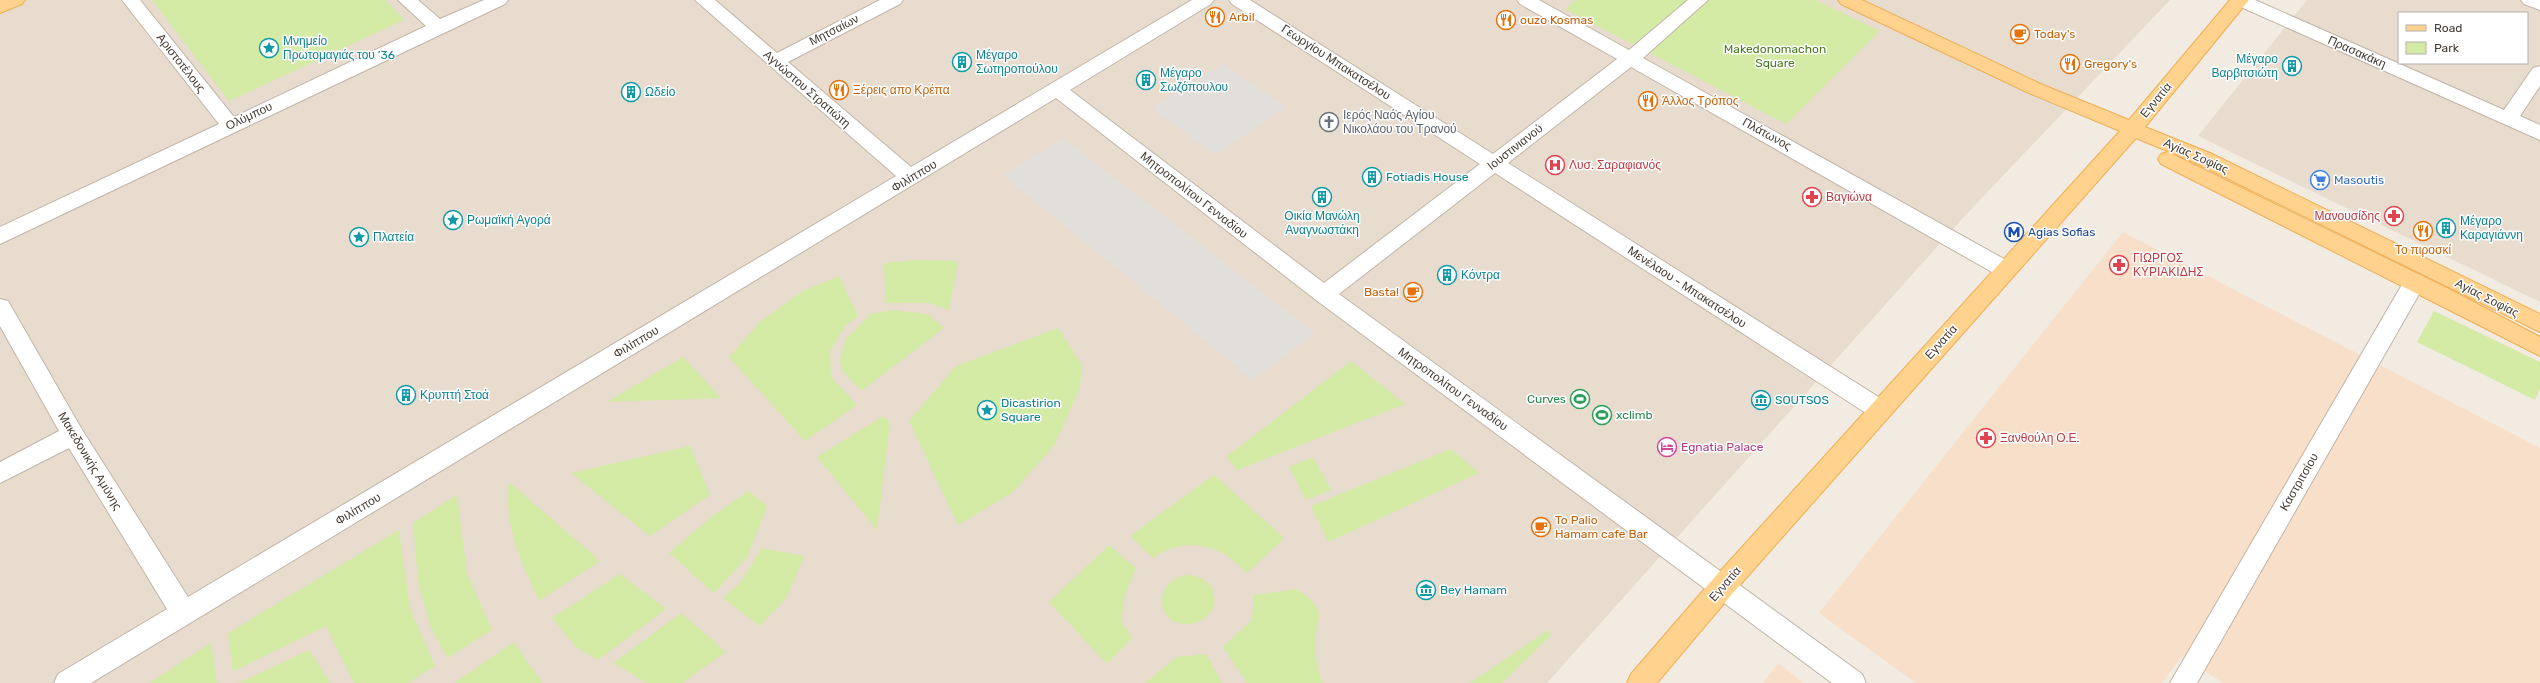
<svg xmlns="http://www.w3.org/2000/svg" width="2540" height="683" viewBox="0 0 2540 683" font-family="Rubik,sans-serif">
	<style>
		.residential { fill: #e7dcce; fill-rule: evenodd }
		.commercial { fill: #f7dfc9 }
		.green { fill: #d3eba5 }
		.parking { fill: #e2deda }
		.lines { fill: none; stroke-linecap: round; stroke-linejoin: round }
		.minor-casing { stroke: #c1b5a6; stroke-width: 2 }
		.major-casing { stroke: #edae54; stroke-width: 2 }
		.minor { fill: #fff; fill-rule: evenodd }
		.major { fill: #ffd28d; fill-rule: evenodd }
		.labels { text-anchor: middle; stroke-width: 3; stroke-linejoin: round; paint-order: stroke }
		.food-label { font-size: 12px; fill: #c56008; stroke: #fff; text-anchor: start }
		.street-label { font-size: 12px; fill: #443b32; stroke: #fff }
		.culture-label { font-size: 12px; fill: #0d838f; stroke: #fff; text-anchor: start }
		.park-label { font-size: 12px; fill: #4c7921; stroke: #fff }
		.worship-label { font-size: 12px; fill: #5b616d; stroke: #fff; text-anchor: start }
		.health-label { font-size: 12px; fill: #be3a42; stroke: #fff; text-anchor: start }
		.shop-label { font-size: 12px; fill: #366cbe; stroke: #fff; text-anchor: start }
		.transit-label { font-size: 12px; fill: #164399; stroke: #fff; text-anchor: start }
		.leisure-label { font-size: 12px; fill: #27864d; stroke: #fff; text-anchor: end }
		.hotel-label { font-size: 12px; fill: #b23c85; stroke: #fff; text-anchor: start }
	</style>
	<rect width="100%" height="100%" fill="#f2ebe1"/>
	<!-- residential -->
	<g class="residential">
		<polygon points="0,0 2170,0 1960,221 1547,683 0,683"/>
		<path d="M2307 0H2540V302L2198 136ZM2399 13H2527V63H2399Z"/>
	</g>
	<!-- commercial -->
	<g class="commercial">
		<polygon points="2123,232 2540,448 2540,683 2223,683 2182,656 2162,683 1916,683 1819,613"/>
		<polygon points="1778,664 1779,664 1804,683 1763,683"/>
	</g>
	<!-- green -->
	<g class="green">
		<polygon points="152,0 385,0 404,20 229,101"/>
		<polygon points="1576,0 1815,0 1880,31 1786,124 1565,9"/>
		<polygon points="917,260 958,261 949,310 929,303 886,303 884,263"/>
		<polygon points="839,276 858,316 845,326 830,351 831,377 857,405 805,441 729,357 761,321 803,291"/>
		<polygon points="892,310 928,314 944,328 861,391 842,370 840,360 846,339 871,314"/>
		<polygon points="2434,311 2540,362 2540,389 2535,400 2417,342"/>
		<polygon points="1058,328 1082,365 1080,387 1055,444 1013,492 958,525 909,421 956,366"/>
		<polygon points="683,357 721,398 607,402"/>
		<polygon points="1351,361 1405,404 1237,470 1226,457"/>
		<polygon points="883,416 890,422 877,530 817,457"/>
		<polygon points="690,446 710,495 650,536 571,473"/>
		<polygon points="1451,449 1479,473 1328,542 1311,506"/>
		<polygon points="1313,457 1331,490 1306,500 1289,467"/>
		<path d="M1214 475 1284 538 1247 573C1239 566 1230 556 1220 552 1197 541 1173 544 1153 558L1130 536Z"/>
		<path d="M509 482 600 561 539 601C522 563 503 525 509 482Z"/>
		<polygon points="748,491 767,506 747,557 714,593 669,553 714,515"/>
		<polygon points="457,495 467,574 492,630 447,658 430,626 418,581 413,523"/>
		<polygon points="399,530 410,609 435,666 408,683 354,683 326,626 233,672 228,633"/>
		<polygon points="1109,545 1136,568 1125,594 1121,621 1132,638 1107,664 1049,602"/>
		<polygon points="762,548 804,556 787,597 760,626 723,598 740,583"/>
		<polygon points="620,574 666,609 598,660 577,648 552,618"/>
		<path d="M1187 575C1225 577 1222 623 1188 624 1153 624 1153 581 1187 575Z"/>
		<path d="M1296 589C1303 594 1312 599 1317 607 1321 616 1317 626 1316 635 1315 649 1316 671 1323 683H1247L1223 647 1252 620 1254 595Z"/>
		<polygon points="681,613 726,652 682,683 647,683 613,663"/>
		<polygon points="1548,630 1551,635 1502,683 1470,683"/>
		<polygon points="514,642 542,683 454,683"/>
		<polygon points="211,643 217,683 149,683"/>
		<polygon points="309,650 330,683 238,683"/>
		<polygon points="1206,654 1222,683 1145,683 1177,657"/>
	</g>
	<!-- parking -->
	<g class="parking">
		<polygon points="1223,64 1286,107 1215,155 1152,108"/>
		<polygon points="1063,138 1315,333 1253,380 1003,175"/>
	</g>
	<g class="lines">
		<defs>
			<g id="minor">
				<polygon points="122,0 140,0 234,117 426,26 398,0 418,0 440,19 484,0 508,0 505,4 0,244 0,227 219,124"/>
				<polygon points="695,0 715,0 777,53 880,0 903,0 900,4 788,62 911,167 1192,0 1214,0 1211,4 1070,90 1324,283 1480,164 1232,4 1229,0 1250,0 1493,154 1617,59 1520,4 1517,0 1539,0 1629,50 1688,0 1708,0 1643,58 2013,264 2017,270 2013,276 2006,278 1999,276 1631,67 1508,163 1888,403 1891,410 1888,417 1880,419 1872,417 1495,173 1339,294 1862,674 1866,683 1832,683 1316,300 1056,98 91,683 54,683 58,674 167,609 69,448 0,483 0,462 59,431 0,326 0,299 8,301 81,428 188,597 896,176"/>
				<polygon points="2231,0 2255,0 2504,110 2533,68 2540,66 2540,86 2520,116 2540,125 2540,140 2234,4"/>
				<polygon points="2521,0 2540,0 2540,10 2524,4"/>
				<polygon points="2415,274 2423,276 2426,282 2197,683 2170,683 2407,276"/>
			</g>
			<g id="major">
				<polygon points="0,0 25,0 22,4 0,13"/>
				<polygon points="1838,0 1862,0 2043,85 2129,120 2230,0 2249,0 2145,127 2210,153 2540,314 2540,332 2196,163 2136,138 1732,594 1657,683 1627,683 1631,674 1714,578 2120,131 2029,93 1841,4"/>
				<polygon points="2168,152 2449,289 2540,337 2540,356 2161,164 2158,159 2161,154"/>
			</g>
		</defs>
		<!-- minor casing -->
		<use href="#minor" class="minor-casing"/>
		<!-- major casing -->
		<use href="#major" class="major-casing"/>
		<!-- minor -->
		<use href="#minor" class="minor"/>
		<!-- major -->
		<use href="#major" class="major"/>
	</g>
	<!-- icons -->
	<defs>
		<symbol id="restaurant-ring" viewBox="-11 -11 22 22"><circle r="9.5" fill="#fff" stroke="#e8710a" stroke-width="1.5"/><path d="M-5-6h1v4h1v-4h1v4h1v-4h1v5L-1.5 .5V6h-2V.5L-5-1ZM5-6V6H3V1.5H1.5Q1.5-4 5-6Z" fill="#e8710a"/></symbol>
		<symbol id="cafe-ring" viewBox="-11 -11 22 22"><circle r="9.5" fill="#fff" stroke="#e8710a" stroke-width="1.5"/><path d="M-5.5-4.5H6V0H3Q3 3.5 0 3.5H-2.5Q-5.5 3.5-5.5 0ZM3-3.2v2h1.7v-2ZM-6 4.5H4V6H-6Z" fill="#e8710a"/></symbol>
		<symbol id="sight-ring" viewBox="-11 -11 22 22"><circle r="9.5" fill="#fff" stroke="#0f9aa8" stroke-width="1.5"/><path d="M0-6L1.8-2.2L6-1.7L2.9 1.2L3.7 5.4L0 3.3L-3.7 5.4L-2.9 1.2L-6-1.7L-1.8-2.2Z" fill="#0f9aa8"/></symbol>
		<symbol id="building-ring" viewBox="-11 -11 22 22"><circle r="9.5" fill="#fff" stroke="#0f9aa8" stroke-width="1.5"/><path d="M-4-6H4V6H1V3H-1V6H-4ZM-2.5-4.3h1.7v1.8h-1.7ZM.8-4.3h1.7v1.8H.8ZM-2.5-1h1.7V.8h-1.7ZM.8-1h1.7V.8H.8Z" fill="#0f9aa8"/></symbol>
		<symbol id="church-ring" viewBox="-11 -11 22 22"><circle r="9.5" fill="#fff" stroke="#6b7280" stroke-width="1.5"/><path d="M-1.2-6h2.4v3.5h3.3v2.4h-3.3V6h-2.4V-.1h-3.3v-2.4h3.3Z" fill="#6b7280"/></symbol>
		<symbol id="hospital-ring" viewBox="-11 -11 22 22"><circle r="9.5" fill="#fff" stroke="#e0444e" stroke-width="1.5"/><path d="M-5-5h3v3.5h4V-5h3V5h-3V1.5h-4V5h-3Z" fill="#e0444e"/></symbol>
		<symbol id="supermarket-ring" viewBox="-11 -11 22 22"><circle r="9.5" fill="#fff" stroke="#3f7fe0" stroke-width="1.5"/><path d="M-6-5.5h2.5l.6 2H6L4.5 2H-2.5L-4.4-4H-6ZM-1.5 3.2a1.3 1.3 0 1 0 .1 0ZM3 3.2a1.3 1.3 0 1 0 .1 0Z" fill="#3f7fe0"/></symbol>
		<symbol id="pharmacy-ring" viewBox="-11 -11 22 22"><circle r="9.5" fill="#fff" stroke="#e0444e" stroke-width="1.5"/><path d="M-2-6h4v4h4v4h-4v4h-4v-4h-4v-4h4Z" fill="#e0444e"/></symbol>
		<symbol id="metro-ring" viewBox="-11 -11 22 22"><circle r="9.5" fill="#fff" stroke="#1a4fb4" stroke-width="1.5"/><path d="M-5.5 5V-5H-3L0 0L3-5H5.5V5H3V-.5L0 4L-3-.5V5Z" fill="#1a4fb4"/></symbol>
		<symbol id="stadium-ring" viewBox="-11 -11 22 22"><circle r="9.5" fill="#fff" stroke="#2e9e5b" stroke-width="1.5"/><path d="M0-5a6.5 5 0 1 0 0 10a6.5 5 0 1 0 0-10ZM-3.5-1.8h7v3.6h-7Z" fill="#2e9e5b"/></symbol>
		<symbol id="museum-ring" viewBox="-11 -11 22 22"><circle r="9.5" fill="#fff" stroke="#0f9aa8" stroke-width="1.5"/><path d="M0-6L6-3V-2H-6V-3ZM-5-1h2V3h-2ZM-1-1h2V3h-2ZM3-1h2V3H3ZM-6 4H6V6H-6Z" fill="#0f9aa8"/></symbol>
		<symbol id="hotel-ring" viewBox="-11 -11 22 22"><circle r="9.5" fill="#fff" stroke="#d1479c" stroke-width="1.5"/><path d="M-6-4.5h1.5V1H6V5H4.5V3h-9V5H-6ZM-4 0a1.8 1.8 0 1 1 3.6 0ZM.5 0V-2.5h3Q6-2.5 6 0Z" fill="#d1479c"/></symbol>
	</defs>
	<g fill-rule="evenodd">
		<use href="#restaurant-ring" x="1204" y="6" width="22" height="22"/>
		<use href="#restaurant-ring" x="1495" y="9" width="22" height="22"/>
		<use href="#cafe-ring" x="2009" y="23" width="22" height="22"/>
		<use href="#sight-ring" x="258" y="37" width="22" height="22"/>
		<use href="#building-ring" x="951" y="51" width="22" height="22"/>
		<use href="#restaurant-ring" x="2059" y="53" width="22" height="22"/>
		<use href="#building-ring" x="2281" y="55" width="22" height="22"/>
		<use href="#building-ring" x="1135" y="69" width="22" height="22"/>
		<use href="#restaurant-ring" x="828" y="79" width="22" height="22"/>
		<use href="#building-ring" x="620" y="81" width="22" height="22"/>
		<use href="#restaurant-ring" x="1637" y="90" width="22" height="22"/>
		<use href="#church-ring" x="1318" y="111" width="22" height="22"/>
		<use href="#hospital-ring" x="1544" y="154" width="22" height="22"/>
		<use href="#building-ring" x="1361" y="166" width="22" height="22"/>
		<use href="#supermarket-ring" x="2309" y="169" width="22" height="22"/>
		<use href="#building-ring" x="1311" y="186" width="22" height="22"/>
		<use href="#pharmacy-ring" x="1801" y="186" width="22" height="22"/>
		<use href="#pharmacy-ring" x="2383" y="205" width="22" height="22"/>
		<use href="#sight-ring" x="442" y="209" width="22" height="22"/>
		<use href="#building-ring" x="2435" y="217" width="22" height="22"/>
		<use href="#restaurant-ring" x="2412" y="220" width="22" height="22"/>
		<use href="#metro-ring" x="2003" y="221" width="22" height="22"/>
		<use href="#sight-ring" x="348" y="226" width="22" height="22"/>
		<use href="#pharmacy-ring" x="2108" y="254" width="22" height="22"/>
		<use href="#building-ring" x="1436" y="264" width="22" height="22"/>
		<use href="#cafe-ring" x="1402" y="281" width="22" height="22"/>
		<use href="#building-ring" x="395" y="384" width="22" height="22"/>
		<use href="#stadium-ring" x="1569" y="388" width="22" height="22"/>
		<use href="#museum-ring" x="1750" y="389" width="22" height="22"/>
		<use href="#sight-ring" x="976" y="399" width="22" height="22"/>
		<use href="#stadium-ring" x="1591" y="404" width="22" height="22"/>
		<use href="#pharmacy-ring" x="1975" y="427" width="22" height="22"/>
		<use href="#hotel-ring" x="1656" y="436" width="22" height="22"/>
		<use href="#cafe-ring" x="1530" y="516" width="22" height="22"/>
		<use href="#museum-ring" x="1415" y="579" width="22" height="22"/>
	</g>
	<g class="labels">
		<!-- food labels -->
		<g class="food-label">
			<text x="1229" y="21">Arbil</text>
			<text x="1520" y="24">ouzo Kosmas</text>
			<text x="2034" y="38">Today's</text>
			<text x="2084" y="68">Gregory's</text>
			<text x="853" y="94">Ξέρεις απο Κρέπα</text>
			<text x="1662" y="105">Άλλος Τρόπος</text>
			<text x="2423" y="254" text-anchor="middle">Το πιροσκί</text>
			<text x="1399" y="296" text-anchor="end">Basta!</text>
			<text x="1555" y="524">To Palio<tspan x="1555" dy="14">Hamam cafe Bar</tspan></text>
		</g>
		<!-- street labels -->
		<g class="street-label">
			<text transform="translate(834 30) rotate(-27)" y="4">Μητσαίων</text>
			<text transform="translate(2357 52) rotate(24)" y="4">Πρασακάκη</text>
			<text transform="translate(1336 62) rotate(33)" y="4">Γεωργίου Μπακατσέλου</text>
			<text transform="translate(181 63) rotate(52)" y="4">Αριστοτέλους</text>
			<text transform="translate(807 89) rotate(41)" y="4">Αγνώστου Στρατιώτη</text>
			<text transform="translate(2156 100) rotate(-50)" y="4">Εγνατία</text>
			<text transform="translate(249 116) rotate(-25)" y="4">Ολύμπου</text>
			<text transform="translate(1767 134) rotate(29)" y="4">Πλάτωνος</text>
			<text transform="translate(1515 147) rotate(-38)" y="4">Ιουστινιανού</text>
			<text transform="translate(2196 156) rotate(24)" y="4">Αγίας Σοφίας</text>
			<text transform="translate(914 176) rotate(-31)" y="4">Φιλίππου</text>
			<text transform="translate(1194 195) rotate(38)" y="4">Μητροπολίτου Γενναδίου</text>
			<text transform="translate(1687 287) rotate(33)" y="4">Μενέλαου - Μπακατσέλου</text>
			<text transform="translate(2487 298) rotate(27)" y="4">Αγίας Σοφίας</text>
			<text transform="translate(636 342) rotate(-31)" y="4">Φιλίππου</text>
			<text transform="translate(1941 342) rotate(-48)" y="4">Εγνατία</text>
			<text transform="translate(1453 389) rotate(36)" y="4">Μητροπολίτου Γενναδίου</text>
			<text transform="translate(90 461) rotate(59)" y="4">Μακεδονικής Αμύνης</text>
			<text transform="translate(2299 482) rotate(-60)" y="4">Καστριτσίου</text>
			<text transform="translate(358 509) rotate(-31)" y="4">Φιλίππου</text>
			<text transform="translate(1725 584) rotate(-49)" y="4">Εγνατία</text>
		</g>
		<!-- culture labels -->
		<g class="culture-label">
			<text x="283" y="45">Μνημείο<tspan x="283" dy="14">Πρωτομαγιάς του ’36</tspan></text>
			<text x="976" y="59">Μέγαρο<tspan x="976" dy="14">Σωτηροπούλου</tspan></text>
			<text x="2278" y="63" text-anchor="end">Μέγαρο<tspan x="2278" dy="14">Βαρβιτσιώτη</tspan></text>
			<text x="1160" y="77">Μέγαρο<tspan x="1160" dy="14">Σωζόπουλου</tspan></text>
			<text x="645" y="96">Ωδείο</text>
			<text x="1386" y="181">Fotiadis House</text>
			<text x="1322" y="220" text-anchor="middle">Οικία Μανώλη<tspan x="1322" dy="14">Αναγνωστάκη</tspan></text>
			<text x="467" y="224">Ρωμαϊκή Αγορά</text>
			<text x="2460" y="225">Μέγαρο<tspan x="2460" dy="14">Καραγιάννη</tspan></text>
			<text x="373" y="241">Πλατεία</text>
			<text x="1461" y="279">Κόντρα</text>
			<text x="420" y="399">Κρυπτή Στοά</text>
			<text x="1775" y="404">SOUTSOS</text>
			<text x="1001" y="407">Dicastirion<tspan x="1001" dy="14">Square</tspan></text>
			<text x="1440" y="594">Bey Hamam</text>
		</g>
		<!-- park labels -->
		<g class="park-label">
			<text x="1775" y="53">Makedonomachon<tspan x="1775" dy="14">Square</tspan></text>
		</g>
		<!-- worship labels -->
		<g class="worship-label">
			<text x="1343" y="119">Ιερός Ναός Αγίου<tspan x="1343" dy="14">Νικολάου του Τρανού</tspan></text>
		</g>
		<!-- health labels -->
		<g class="health-label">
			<text x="1569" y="169">Λυσ. Σαραφιανός</text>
			<text x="1826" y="201">Βαγιώνα</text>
			<text x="2380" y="220" text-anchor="end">Μανουσίδης</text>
			<text x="2133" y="262">ΓΙΩΡΓΟΣ<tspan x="2133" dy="14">ΚΥΡΙΑΚΙΔΗΣ</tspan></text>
			<text x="2000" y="442">Ξανθούλη Ο.Ε.</text>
		</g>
		<!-- shop labels -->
		<g class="shop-label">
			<text x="2334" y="184">Masoutis</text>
		</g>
		<!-- transit labels -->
		<g class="transit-label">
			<text x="2028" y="236">Agias Sofias</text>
		</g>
		<!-- leisure labels -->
		<g class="leisure-label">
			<text x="1566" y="403">Curves</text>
			<text x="1616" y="419" text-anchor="start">xclimb</text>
		</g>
		<!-- hotel labels -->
		<g class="hotel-label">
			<text x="1681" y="451">Egnatia Palace</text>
		</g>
	</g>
	<!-- legend -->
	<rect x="2398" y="12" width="130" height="52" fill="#ffffff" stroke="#b4b1ad"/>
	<rect x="2406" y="25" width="20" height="6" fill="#ffd28d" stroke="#b4b1ad"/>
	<text x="2434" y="32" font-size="12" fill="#443b32">Road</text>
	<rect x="2406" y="42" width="20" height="12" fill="#d3eba5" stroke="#b4b1ad"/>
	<text x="2434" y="52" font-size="12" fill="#443b32">Park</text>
</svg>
